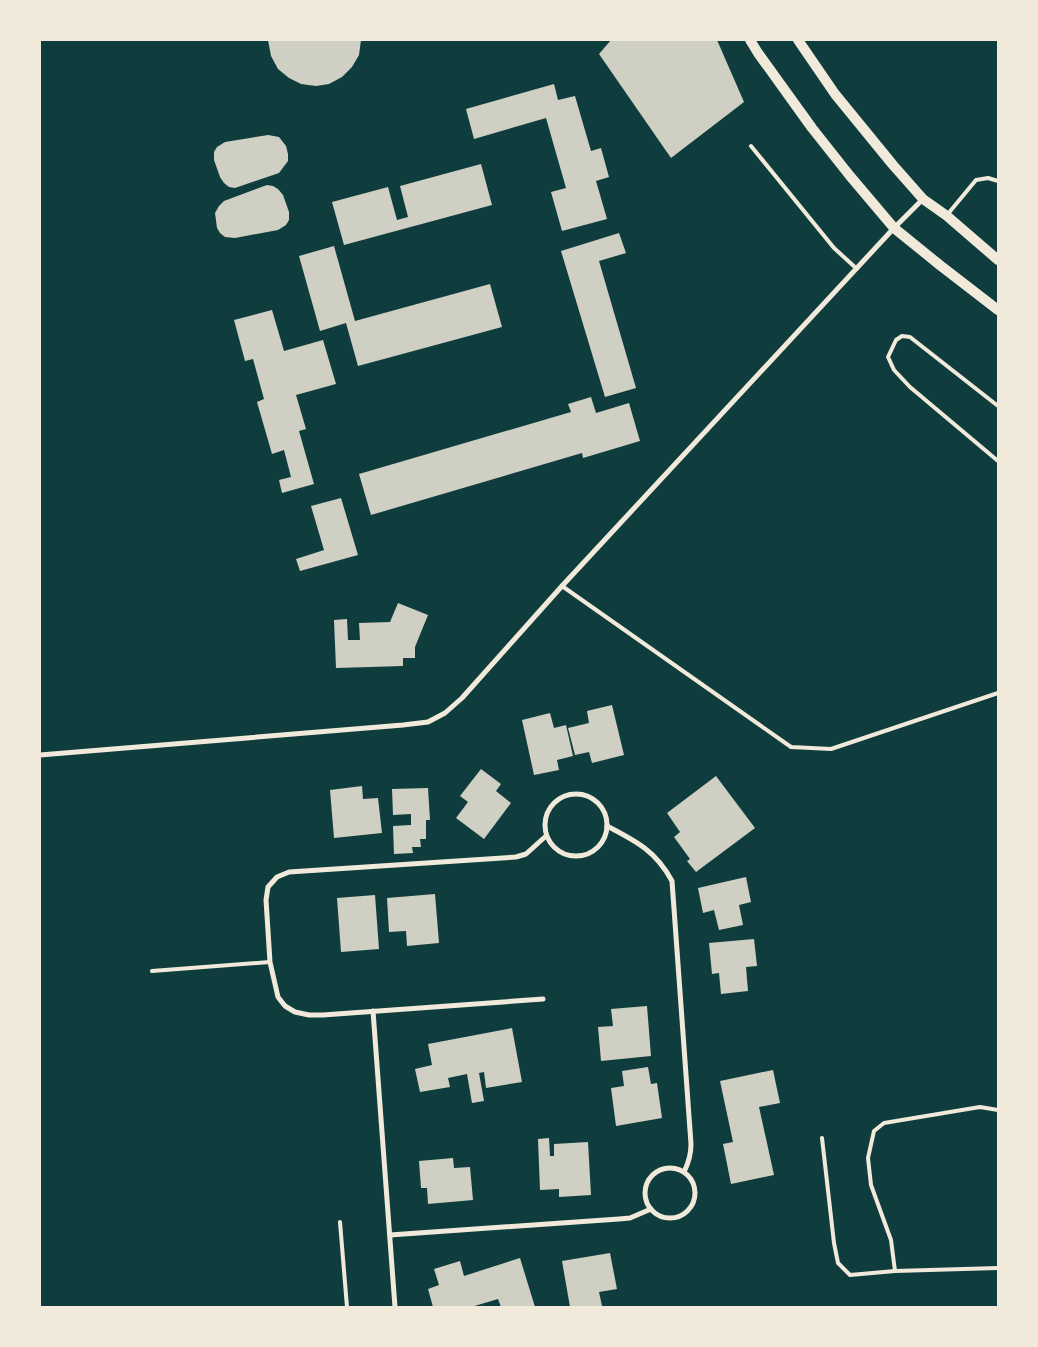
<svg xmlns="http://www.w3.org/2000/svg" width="1038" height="1347" viewBox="0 0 1038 1347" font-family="'Nunito Sans',sans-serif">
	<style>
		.building { fill: #cfcfc3 }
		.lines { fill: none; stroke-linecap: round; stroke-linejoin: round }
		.service { stroke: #f1e9da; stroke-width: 4 }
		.minor { stroke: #f1e9da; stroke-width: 5 }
		.secondary { stroke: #f1e9da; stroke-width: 10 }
	</style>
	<rect width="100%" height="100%" fill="#0f3d3e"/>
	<!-- building -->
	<g class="building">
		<polygon points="268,40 361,40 359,55 352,67 342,77 329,84 316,86 301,84 289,78 278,69 271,56"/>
		<polygon points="611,40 717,40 744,102 671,158 599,54"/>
		<polygon points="554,84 558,100 575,96 591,151 601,148 609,177 596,181 607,219 562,231 551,192 566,188 546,118 474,139 466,109"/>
		<polygon points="268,135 279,137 286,146 288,154 288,161 279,173 235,188 229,187 224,183 220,177 214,160 214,152 217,147 225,142"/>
		<polygon points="481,164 492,205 344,245 332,202 388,187 397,220 408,217 400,186"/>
		<polygon points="267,185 273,186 278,189 283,195 289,212 289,220 286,225 278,230 235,238 225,237 220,233 217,228 215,213 219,206 224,201"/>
		<polygon points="619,233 626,253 599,261 636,388 605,397 561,251"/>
		<polygon points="334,246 355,321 490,284 502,327 358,366 346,323 320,331 299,256"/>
		<polygon points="272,310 284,351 323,340 336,384 296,395 306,429 299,431 314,484 282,493 279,480 291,477 284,450 272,454 257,402 264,399 253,359 245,361 234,320"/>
		<polygon points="591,397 596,413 629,403 640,441 583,458 582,453 371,515 359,474 571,412 568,404"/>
		<polygon points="341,498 358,555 300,571 296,559 324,550 311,506"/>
		<polygon points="398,603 428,615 415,647 415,658 403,658 403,666 336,668 334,620 347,619 348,640 360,640 359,623 390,622"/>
		<polygon points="612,705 624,755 592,763 589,752 575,755 568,728 589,723 587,711"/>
		<polygon points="550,713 554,728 566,725 573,756 557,760 559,770 534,775 522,720"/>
		<polygon points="481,769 501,784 496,791 511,803 484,839 456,818 468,802 460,796"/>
		<polygon points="716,776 755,828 696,872 687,861 690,859 674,837 680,832 667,813"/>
		<polygon points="362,786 363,799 378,798 382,833 334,838 330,790"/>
		<polygon points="428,788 430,820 426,820 426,839 420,839 421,847 412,847 413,853 394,854 393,826 411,825 411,814 393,815 392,789"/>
		<polygon points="746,877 751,902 739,905 743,925 719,930 714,910 703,913 698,888"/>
		<polygon points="435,894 439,943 407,946 406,931 389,932 387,898"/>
		<polygon points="375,895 379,949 341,952 337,898"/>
		<polygon points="754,939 757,966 746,967 748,991 721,994 719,973 712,974 709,943"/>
		<polygon points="647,1006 651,1056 601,1061 598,1027 613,1026 611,1009"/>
		<polygon points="512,1028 522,1082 486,1088 484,1072 479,1073 484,1101 472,1103 467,1074 448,1078 450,1087 420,1092 415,1069 432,1065 428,1044"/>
		<polygon points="648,1067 651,1084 657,1083 662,1118 616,1126 611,1088 624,1086 622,1071"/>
		<polygon points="773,1070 780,1103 759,1107 774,1175 731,1184 723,1144 733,1142 720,1081"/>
		<polygon points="549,1138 550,1156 554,1156 554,1144 588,1142 591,1195 559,1197 559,1189 540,1190 538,1139"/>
		<polygon points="453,1158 454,1168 470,1167 473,1200 428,1204 427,1188 421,1188 419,1161"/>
		<polygon points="610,1253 617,1289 599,1292 602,1306 570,1307 562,1261"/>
		<polygon points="520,1258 535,1307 501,1307 498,1299 471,1307 433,1307 428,1289 439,1285 434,1269 460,1261 464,1276"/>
	</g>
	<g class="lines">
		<!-- service -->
		<g class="service">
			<polyline points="751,146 834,248 857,269"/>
			<polyline points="947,215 976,180 988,178 998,181"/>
			<polyline points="998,406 910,337 902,336 896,340 888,357 894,370 910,387 998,461"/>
			<polyline points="562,586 791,747 831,749 998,693"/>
			<polyline points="152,971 270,962"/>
			<polyline points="998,1110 980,1107 884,1123 874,1131 868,1158 871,1185 891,1240 895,1271 998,1268"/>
			<polyline points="822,1138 834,1243 838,1263 850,1275 895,1271"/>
			<polyline points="340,1222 347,1307"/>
		</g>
		<!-- minor -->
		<g class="minor">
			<polyline points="40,755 403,725 428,722 445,713 462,698 562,586 894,228 923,199"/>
			<circle cx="576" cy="825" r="31"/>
			<path d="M607 826C636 841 656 851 672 881L691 1144C691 1154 689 1162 684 1172"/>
			<polyline points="543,999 323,1015 309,1015 295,1012 285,1006 278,997 270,962 266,900 268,887 277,877 289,872 516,857 526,854 546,836"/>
			<polyline points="373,1011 395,1307"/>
			<circle cx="670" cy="1193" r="25"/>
			<polyline points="390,1235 619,1219 630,1218 651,1209"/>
		</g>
		<!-- secondary -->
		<g class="secondary">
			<polyline points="750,40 758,53 812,128 850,176 894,228 941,266 998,310"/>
			<polyline points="798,40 835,94 893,165 923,199 947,216 998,260"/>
		</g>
	</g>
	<!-- border -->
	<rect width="1038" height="1347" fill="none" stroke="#f1e9da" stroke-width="82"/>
</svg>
